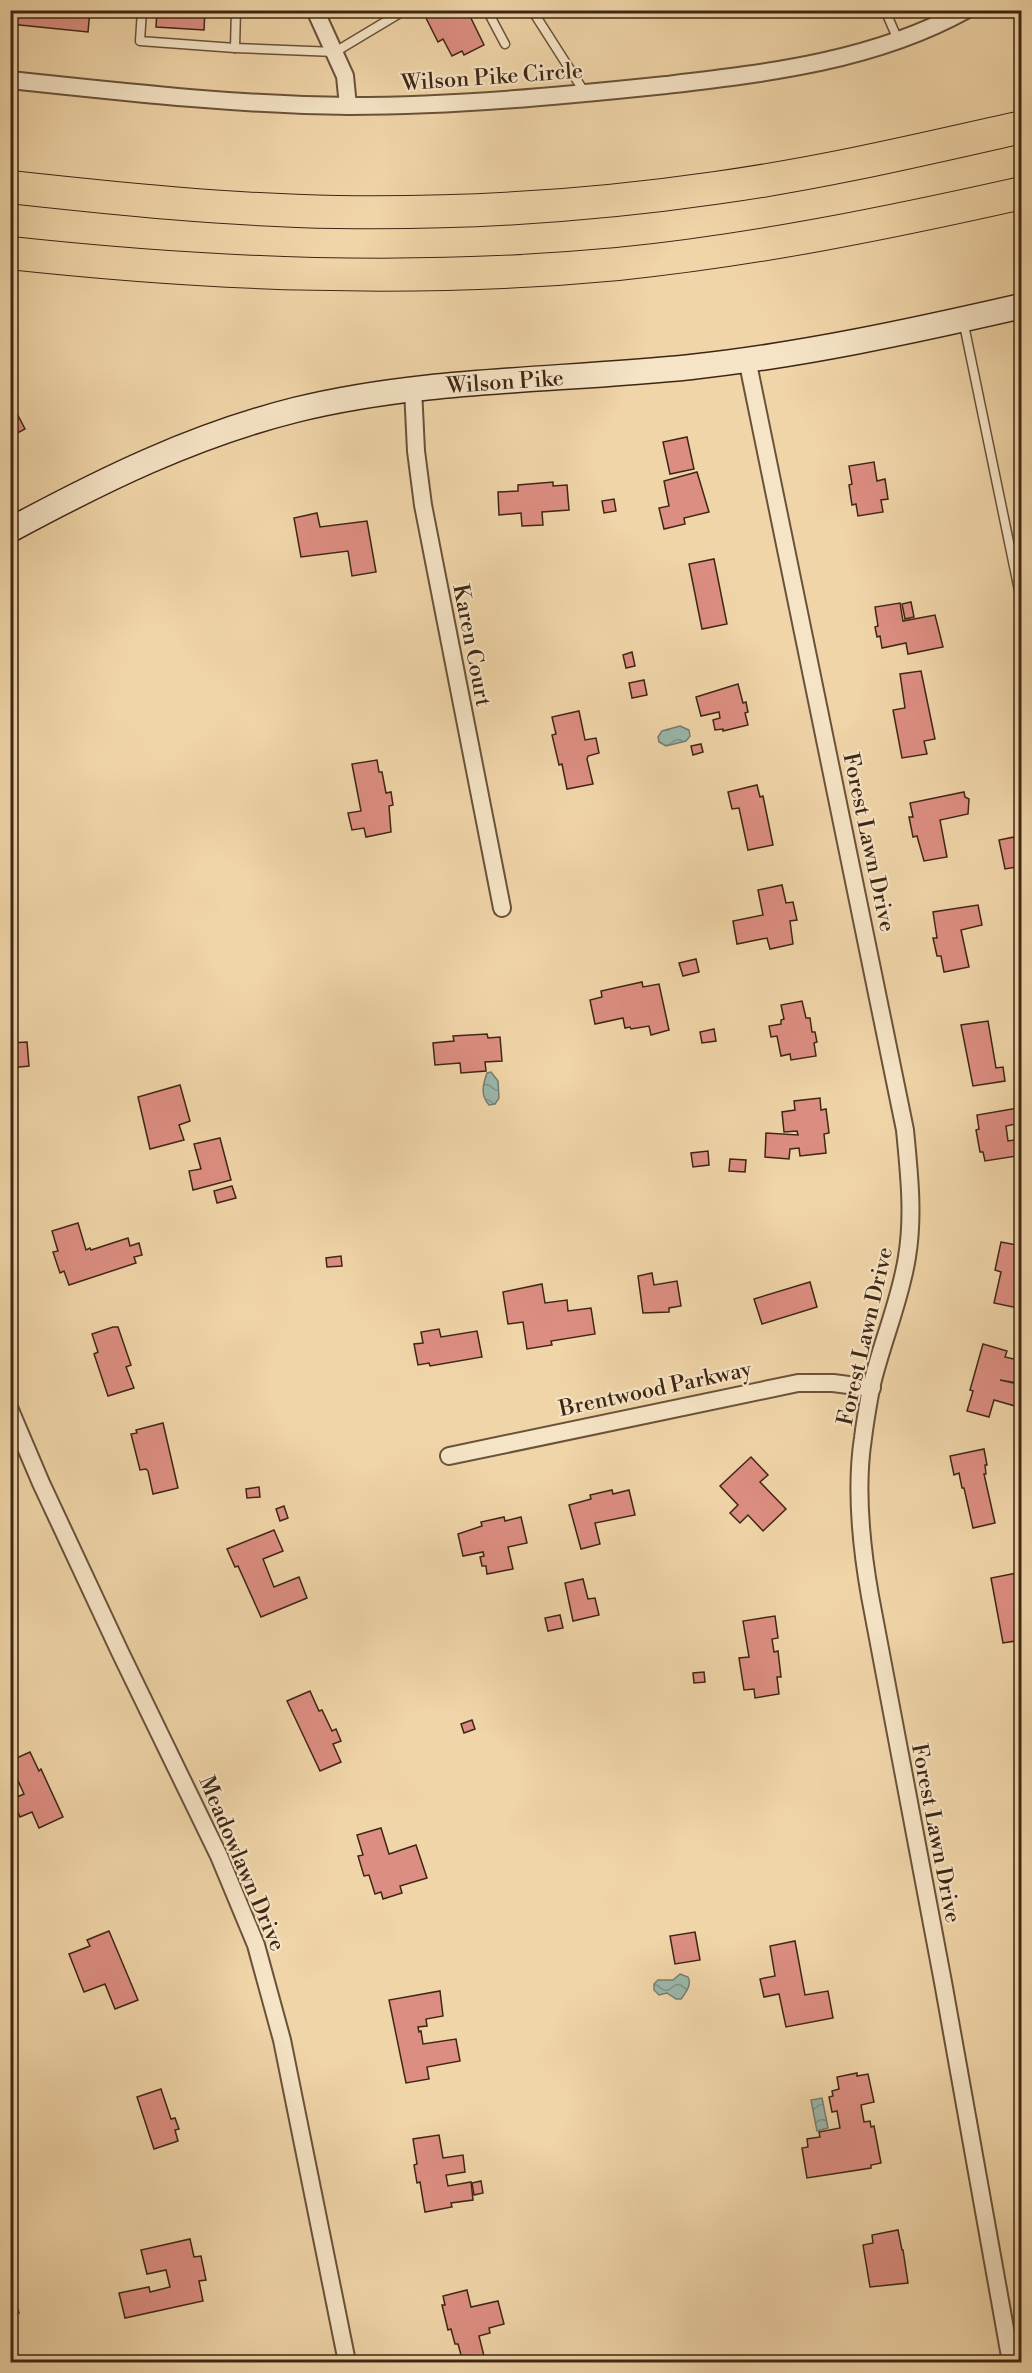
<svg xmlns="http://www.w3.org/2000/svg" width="1032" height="2373" viewBox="0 0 1032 2373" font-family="'Libre Bodoni',serif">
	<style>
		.water { fill: url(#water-waves); stroke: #757e70; stroke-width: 1.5 }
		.building { fill: #dd8e82; stroke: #3e2615; stroke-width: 1.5 }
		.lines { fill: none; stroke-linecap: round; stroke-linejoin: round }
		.lane-casing { stroke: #6a523a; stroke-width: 11 }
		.street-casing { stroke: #6a523a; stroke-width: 20 }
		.secondary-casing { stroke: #3e2615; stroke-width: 27 }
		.highway-casing { stroke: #3e2615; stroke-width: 34 }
		.lane { stroke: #f5e4c6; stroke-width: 8 }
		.street { stroke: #f5e4c6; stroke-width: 16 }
		.secondary { stroke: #f5e4c6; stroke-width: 24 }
		.highway { stroke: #f0d5a8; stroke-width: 32 }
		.labels { text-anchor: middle; stroke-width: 4.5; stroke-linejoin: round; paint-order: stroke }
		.street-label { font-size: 22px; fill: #3e2615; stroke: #f5e4c6 }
	</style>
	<defs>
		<pattern id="water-waves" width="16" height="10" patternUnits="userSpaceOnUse" patternTransform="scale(1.5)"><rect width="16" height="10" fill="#9ab8ac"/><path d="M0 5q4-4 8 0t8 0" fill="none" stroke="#7f958b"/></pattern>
	</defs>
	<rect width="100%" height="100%" fill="#f0d5a8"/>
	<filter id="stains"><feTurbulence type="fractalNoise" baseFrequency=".00333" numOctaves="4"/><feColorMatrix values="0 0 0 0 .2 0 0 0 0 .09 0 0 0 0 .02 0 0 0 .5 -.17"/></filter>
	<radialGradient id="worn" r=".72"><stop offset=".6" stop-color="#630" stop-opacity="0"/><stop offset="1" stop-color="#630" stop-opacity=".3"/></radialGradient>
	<!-- water -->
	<g class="water">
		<polygon points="680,726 689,730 690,736 686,741 666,746 659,742 658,737 662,731"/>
		<path d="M491 1072 498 1081 499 1098 495 1104 489 1105C480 1095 483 1084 487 1073Z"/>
		<path d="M680 1974 688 1977C692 1985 686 1992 681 1999H676L667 1993 659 1995 654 1990V1984L658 1980H673Z"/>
		<polygon points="822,2098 828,2128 817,2131 811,2100"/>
	</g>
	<!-- building -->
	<g class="building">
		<polygon points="10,10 90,10 88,32 10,24"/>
		<polygon points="157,10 205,10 204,30 156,27"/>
		<polygon points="467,10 484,45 464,55 462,51 452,56 443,39 438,42 426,18 440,10"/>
		<polygon points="10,400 25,429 10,437"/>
		<polygon points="687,437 694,469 670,474 663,442"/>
		<polygon points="874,462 877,481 885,479 888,499 881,500 883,512 858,516 856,504 852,505 849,485 852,484 849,466"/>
		<polygon points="697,472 709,512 684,518 685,524 664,529 659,508 669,506 664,481"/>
		<polygon points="553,482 553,486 567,485 569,510 542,512 543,525 522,526 521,513 499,515 498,492 518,491 518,485"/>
		<polygon points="614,499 616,511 604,513 602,501"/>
		<polygon points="317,513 320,527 367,521 376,572 352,576 348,551 301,557 294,518"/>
		<polygon points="714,559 727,624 702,629 689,564"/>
		<polygon points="911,602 914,617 905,619 902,604"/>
		<polygon points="900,603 903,621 935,615 943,647 908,654 906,643 882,648 880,636 877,637 875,627 878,626 875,607"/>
		<polygon points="632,652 635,666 626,668 623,655"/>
		<polygon points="921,671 935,739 924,741 927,754 902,758 893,710 905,708 900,674"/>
		<polygon points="644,680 647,695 632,698 629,683"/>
		<polygon points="738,684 743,703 746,702 748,712 745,713 748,725 723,731 723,729 715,730 713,720 720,718 719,712 701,716 696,697"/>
		<polygon points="579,711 585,740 596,738 599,753 588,756 587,759 593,784 567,789 562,764 559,765 552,735 556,734 552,717"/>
		<polygon points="701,744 703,752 693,755 691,746"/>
		<polygon points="377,760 379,772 382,772 386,793 391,792 393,805 389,806 391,832 366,837 364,828 352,830 348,813 361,811 352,764"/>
		<polygon points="757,785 760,797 763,796 773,845 748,850 739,808 732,809 728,792"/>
		<polygon points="964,792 965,797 969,799 968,814 940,820 947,857 924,861 917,836 913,837 909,817 913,817 910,803"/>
		<polygon points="1014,837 1016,846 1022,844 1022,866 1005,869 999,840"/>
		<polygon points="782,885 786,903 793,902 797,920 790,921 793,944 770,949 767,938 737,944 733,921 763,915 758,890"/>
		<polygon points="978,905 982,925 961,930 969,967 944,972 941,956 937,956 933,938 937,938 933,912"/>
		<polygon points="696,959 699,972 683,976 679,963"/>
		<polygon points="642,982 643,987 659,984 669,1030 651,1035 649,1026 631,1029 630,1027 625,1028 623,1018 595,1024 590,1000 602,997 601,991"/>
		<polygon points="802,1001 806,1018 810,1018 812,1032 815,1032 817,1042 814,1043 816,1056 791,1060 790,1054 781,1056 777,1036 771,1037 769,1026 781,1024 781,1020 784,1019 781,1005"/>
		<polygon points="988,1021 996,1068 1003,1067 1005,1081 973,1086 961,1025"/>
		<polygon points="714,1029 716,1041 702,1043 700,1032"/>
		<polygon points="487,1034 488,1038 500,1037 502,1061 485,1062 486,1071 461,1073 460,1063 435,1065 433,1043 454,1041 453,1036"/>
		<polygon points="27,1042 29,1066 10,1068 10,1043"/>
		<polygon points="180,1085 190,1121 179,1125 184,1140 150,1149 138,1097"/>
		<polygon points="820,1098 821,1110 826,1109 829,1133 824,1134 826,1153 800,1156 799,1148 790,1149 789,1159 765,1157 766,1133 798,1135 797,1131 784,1132 782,1112 795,1110 794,1101"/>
		<polygon points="1018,1108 1021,1123 1006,1126 1008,1141 1022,1139 1022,1155 985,1161 983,1152 980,1152 976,1130 979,1129 977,1115"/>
		<polygon points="220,1138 231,1180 193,1190 189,1171 201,1169 194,1144"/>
		<polygon points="708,1151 709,1165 693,1167 691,1153"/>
		<polygon points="730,1159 746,1160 745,1172 729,1171"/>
		<polygon points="232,1186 236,1198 217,1203 214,1191"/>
		<polygon points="78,1223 86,1250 90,1248 91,1250 128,1238 130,1246 139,1243 142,1255 134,1257 136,1263 69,1285 64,1271 60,1273 53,1252 58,1251 52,1231"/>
		<polygon points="1001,1242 1022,1246 1022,1295 1018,1308 994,1303 1001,1272 995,1270"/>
		<polygon points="341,1256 342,1266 327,1267 326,1258"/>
		<polygon points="652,1273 654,1285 677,1281 681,1306 669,1308 669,1312 643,1313 638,1276"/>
		<polygon points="810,1282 817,1307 762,1324 754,1299"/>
		<polygon points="542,1284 545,1303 567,1300 568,1311 591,1308 595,1334 551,1341 552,1345 527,1349 523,1322 508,1324 503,1292"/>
		<polygon points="113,1327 118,1327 131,1365 126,1367 134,1388 108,1396 94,1354 98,1352 92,1334"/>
		<polygon points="439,1329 441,1337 477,1331 482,1357 430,1366 429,1363 418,1365 414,1344 423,1343 421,1332"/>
		<polygon points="983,1344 1007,1351 1005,1357 1022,1361 1017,1383 1000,1380 1022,1385 1022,1408 994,1400 989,1417 967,1411 973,1391 970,1390"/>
		<polygon points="163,1423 178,1488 153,1494 148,1471 146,1469 140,1470 131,1434 137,1433 136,1430"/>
		<polygon points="984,1449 987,1465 985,1465 986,1474 984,1474 995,1523 973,1528 964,1488 962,1488 959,1473 954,1475 950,1456"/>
		<polygon points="751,1457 768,1475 760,1482 786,1509 763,1531 748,1515 740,1523 730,1513 738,1505 720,1486"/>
		<polygon points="259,1487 260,1497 247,1498 246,1489"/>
		<polygon points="612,1490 613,1494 629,1490 635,1515 595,1523 600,1544 581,1549 569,1505 591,1499 590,1495"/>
		<polygon points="284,1506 288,1518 280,1521 276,1509"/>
		<polygon points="504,1517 505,1521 521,1517 527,1543 508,1547 513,1569 487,1574 486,1566 482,1566 480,1557 484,1556 483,1552 463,1556 458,1534 482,1526 481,1522"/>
		<polygon points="274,1530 283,1551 263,1559 274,1587 299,1577 307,1598 261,1617 238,1566 235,1567 227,1549"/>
		<polygon points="1022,1572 1022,1598 1019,1598 1022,1640 1003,1643 991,1578"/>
		<polygon points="583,1579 588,1599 595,1598 599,1615 573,1621 565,1583"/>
		<polygon points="560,1615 563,1628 548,1631 545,1618"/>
		<polygon points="775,1616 778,1638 772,1639 774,1652 778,1651 781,1677 777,1677 779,1694 755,1698 754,1689 744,1690 739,1658 749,1657 743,1621"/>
		<polygon points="704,1672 705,1682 694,1683 693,1673"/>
		<polygon points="310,1691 319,1711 322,1710 332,1731 336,1729 341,1741 333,1744 341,1762 320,1771 287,1701"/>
		<polygon points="472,1720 475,1729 464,1733 461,1724"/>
		<polygon points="30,1752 39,1771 41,1769 63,1817 39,1828 32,1812 20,1817 12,1799 24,1794 14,1772 10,1774 10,1761"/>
		<polygon points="381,1828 389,1854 416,1845 427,1878 400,1886 402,1893 383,1899 381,1892 375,1894 369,1875 364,1876 358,1856 363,1855 357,1835"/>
		<polygon points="109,1931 138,2000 115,2009 105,1984 84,1992 69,1954 90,1946 87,1940"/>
		<polygon points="695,1932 700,1960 675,1964 670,1936"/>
		<polygon points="795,1941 805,1995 828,1991 833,2018 786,2027 779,1994 764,1997 760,1979 775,1976 770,1946"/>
		<polygon points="440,1991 443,2016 426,2019 427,2026 418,2027 419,2032 421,2031 423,2044 456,2039 460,2061 427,2067 429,2079 406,2083 389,2000"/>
		<polygon points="857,2073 857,2076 868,2074 874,2102 861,2105 864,2122 870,2121 871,2127 874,2126 881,2163 871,2165 871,2168 807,2178 802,2148 808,2147 807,2139 820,2137 819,2132 840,2128 837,2111 832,2112 829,2097 833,2096 832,2091 839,2089 837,2077"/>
		<polygon points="161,2089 171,2119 175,2118 179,2129 175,2130 178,2141 154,2149 137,2097"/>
		<polygon points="439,2135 443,2158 463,2155 465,2172 446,2175 448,2186 471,2182 473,2200 451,2203 452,2207 425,2212 420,2182 417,2183 414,2165 417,2164 413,2139"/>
		<polygon points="481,2181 483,2193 474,2195 472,2183"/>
		<polygon points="898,2230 902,2250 903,2250 908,2283 870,2287 863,2245 873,2243 872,2235"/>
		<polygon points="190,2239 194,2257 201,2256 206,2280 199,2281 203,2301 125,2318 119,2293 149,2287 150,2292 170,2287 166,2270 147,2274 141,2250"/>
		<polygon points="467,2290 471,2307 498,2301 504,2324 489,2328 490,2333 479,2336 485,2360 477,2362 463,2362 458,2344 455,2344 451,2329 448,2330 442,2305 445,2305 443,2296"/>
		<polygon points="10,2298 13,2303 16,2303 19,2313 16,2314 17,2320 10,2321"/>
		<polygon points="795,2356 805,2356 806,2362 795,2362"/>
	</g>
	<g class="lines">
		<defs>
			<g id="lane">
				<polyline points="142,10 140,41 235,48"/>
				<polyline points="236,10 235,48 335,52 405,10"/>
				<polyline points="487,10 505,44"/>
				<polyline points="532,10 585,93"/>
				<polyline points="885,10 898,40"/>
				<polyline points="963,320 1022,605"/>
			</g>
			<g id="street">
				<polyline points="315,10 345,76 348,106"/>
				<path d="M10 80C123 92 237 105 350 106 456 106 560 96 666 85 768 73 874 61 966 10"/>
				<path d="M747 359 905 1130C909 1172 914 1215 907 1257 900 1302 881 1344 871 1388 868 1405 865 1421 863 1438 855 1490 861 1545 870 1596L943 1982 1011 2362"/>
				<polyline points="413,389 416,451 423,505 502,908"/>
				<polyline points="10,1410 41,1483 120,1652 219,1856 256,1945 282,2040 347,2362"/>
				<polyline points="449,1456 798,1383 833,1383 872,1388"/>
			</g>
			<path id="secondary" d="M10 530C103 480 192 436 295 410 424 378 559 381 691 367 802 355 913 331 1022 306"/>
			<g id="highway">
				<path d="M10 187C119 199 228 210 337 212 463 214 590 206 715 188 818 174 920 150 1022 127"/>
				<path d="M10 253C213 275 415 283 618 264 755 250 888 223 1022 193"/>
			</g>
		</defs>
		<!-- lane casing -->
		<use href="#lane" class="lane-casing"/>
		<!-- street casing -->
		<use href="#street" class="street-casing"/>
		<!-- secondary casing -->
		<use href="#secondary" class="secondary-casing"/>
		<!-- highway casing -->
		<use href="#highway" class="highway-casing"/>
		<!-- lane -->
		<use href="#lane" class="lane"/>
		<!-- street -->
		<use href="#street" class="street"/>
		<!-- secondary -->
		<use href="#secondary" class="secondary"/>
		<!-- highway -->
		<use href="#highway" class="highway"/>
	</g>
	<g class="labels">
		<!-- street labels -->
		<g class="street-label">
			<text transform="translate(492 76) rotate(-4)" y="8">Wilson Pike Circle</text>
			<text transform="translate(505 381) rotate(-4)" y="8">Wilson Pike</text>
			<text transform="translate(473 645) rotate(79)" y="8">Karen Court</text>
			<text transform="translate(870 842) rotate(78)" y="8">Forest Lawn Drive</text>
			<text transform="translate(864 1336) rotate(-77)" y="8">Forest Lawn Drive</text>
			<text transform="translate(655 1388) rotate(-12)" y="8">Brentwood Parkway</text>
			<text transform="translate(937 1833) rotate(79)" y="8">Forest Lawn Drive</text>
			<text transform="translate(243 1863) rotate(67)" y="8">Meadowlawn Drive</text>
		</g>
	</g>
	<!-- margin -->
	<rect width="1032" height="2373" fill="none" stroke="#f0d5a8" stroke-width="36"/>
	<rect x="12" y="12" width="1008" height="2349" fill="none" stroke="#3e2615" stroke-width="3"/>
	<rect x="18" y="18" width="996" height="2337" fill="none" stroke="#3e2615" stroke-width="1.5"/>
	<rect width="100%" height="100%" filter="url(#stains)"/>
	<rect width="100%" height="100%" fill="url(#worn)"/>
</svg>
